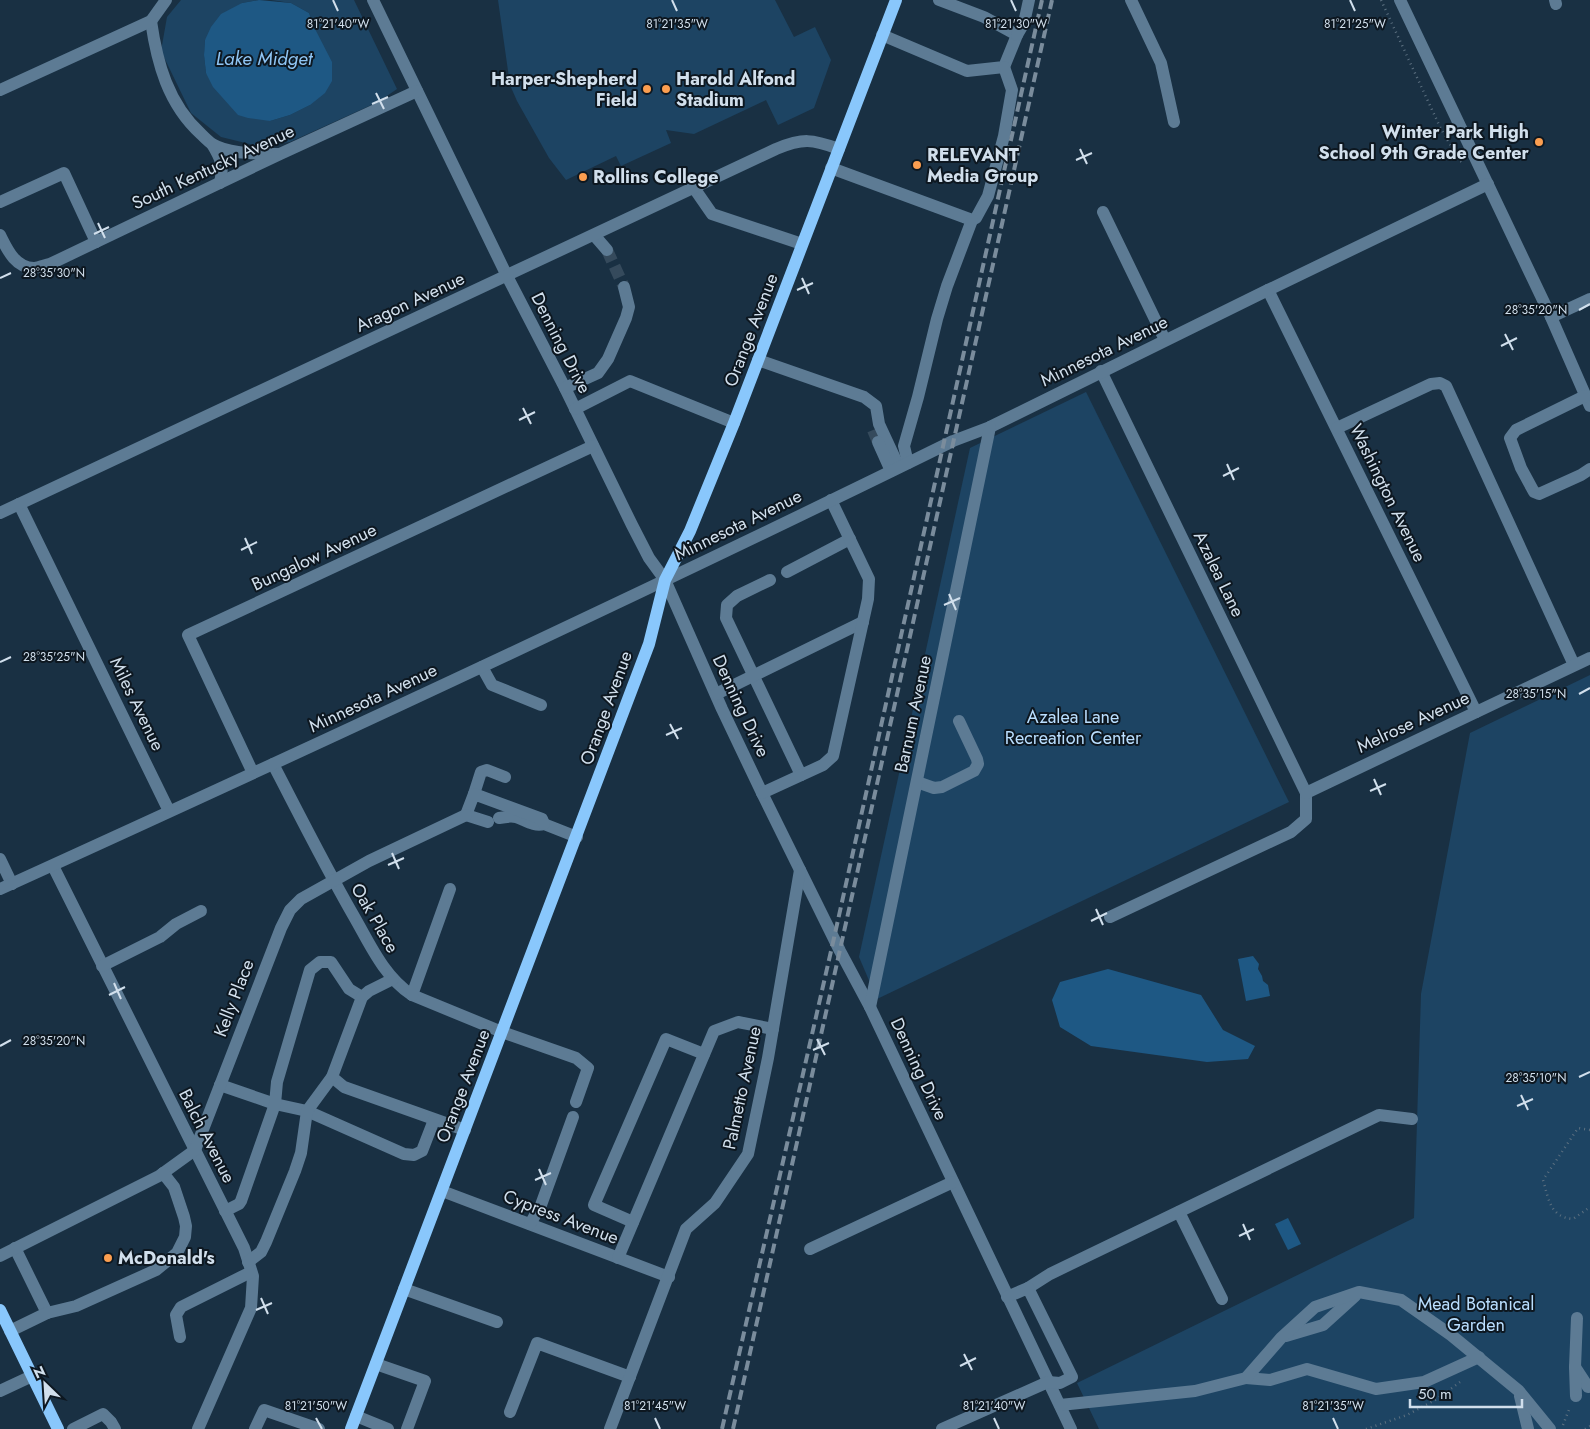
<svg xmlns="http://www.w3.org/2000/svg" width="1590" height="1429" viewBox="0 0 1590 1429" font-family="Jost,sans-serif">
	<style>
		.green { fill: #1d4463 }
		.water { fill: #1e5884 }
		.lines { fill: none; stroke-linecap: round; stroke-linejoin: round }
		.minor-tunnel { stroke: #354a5c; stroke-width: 12; stroke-dasharray: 12 6; stroke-linecap: butt }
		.path { stroke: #5c7080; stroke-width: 2.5; stroke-dasharray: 1 4; stroke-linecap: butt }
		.minor { stroke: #5d7b94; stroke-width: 12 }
		.major { stroke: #89c7fc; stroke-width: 12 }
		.rail { stroke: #7a8c9c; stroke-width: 4; stroke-dasharray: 10 5; stroke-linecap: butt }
		.ticks { fill: none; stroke: #d1dfec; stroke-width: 2 }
		.poi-dot { fill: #fb9e50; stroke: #0d1720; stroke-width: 2 }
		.labels { text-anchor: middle; stroke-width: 4; stroke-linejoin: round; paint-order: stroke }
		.poi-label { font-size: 18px; font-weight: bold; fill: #d1dfec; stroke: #0d1720; text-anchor: start }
		.street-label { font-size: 18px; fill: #d1dfec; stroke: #0d1720 }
		.park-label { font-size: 18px; fill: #badfff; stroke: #0d1720 }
		.water-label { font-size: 19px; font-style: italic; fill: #8fc5f4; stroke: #0d1720 }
		.ticks-label { font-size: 12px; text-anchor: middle; fill: #d1dfec; stroke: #0d1720; stroke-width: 4; stroke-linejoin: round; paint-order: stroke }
	</style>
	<rect width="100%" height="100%" fill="#193043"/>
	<!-- green -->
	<g class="green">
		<polygon points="181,0 259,0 242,3 205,40 204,55 206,73 270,121 290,115 310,105 314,27 309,13 291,3 271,0 354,0 397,89 378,102 290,142 258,146 221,137 191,113 161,51 167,17"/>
		<polygon points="498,0 775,0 794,37 815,27 831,60 814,108 778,125 766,100 694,134 666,130 671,143 621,166 616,156 566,180 549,158 517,101 510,85"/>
		<polygon points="1086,392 1289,802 877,999 859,957 970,448"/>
		<polygon points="1590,675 1590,1429 1099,1429 1077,1383 1414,1218 1421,994 1470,733"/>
	</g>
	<!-- water -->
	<g class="water">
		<polygon points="259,0 291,3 309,13 314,27 332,62 332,81 325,93 310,105 290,115 270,121 248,118 238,115 213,87 206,73 204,55 205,40 211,27 221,14 242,3"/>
		<polygon points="1253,956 1259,964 1258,969 1262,976 1263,981 1268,985 1270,996 1246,1001 1238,959"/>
		<polygon points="1108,969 1201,995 1223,1030 1255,1046 1248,1059 1207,1062 1091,1046 1060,1027 1052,1000 1060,982"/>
		<polygon points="1288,1218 1301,1244 1288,1250 1275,1224"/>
	</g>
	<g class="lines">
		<!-- minor-tunnel -->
		<g class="minor-tunnel">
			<polyline points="607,250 624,287"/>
			<polyline points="873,430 878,442"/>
		</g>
		<!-- path -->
		<g class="path">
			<polyline points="1381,0 1440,127 1459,160 1462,162"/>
			<path d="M1590 1130 1578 1128 1543 1180C1549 1200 1550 1217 1573 1219L1590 1207"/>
			<polyline points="1563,1425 1570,1407"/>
			<polyline points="1366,1429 1407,1415 1437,1399 1460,1382"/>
			<polyline points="1585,1429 1590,1426"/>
		</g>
		<!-- minor -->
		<g class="minor">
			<polyline points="373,0 507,276 565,388 632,525 649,558 665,580 722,709 762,793 840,951 870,1007 1071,1429"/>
			<polyline points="1131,0 1161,63 1174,122"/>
			<polyline points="1400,0 1551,317 1590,406"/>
			<polyline points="1555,0 1556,4"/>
			<path d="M151 21C157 63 168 104 201 134 204 137 208 141 212 144 231 155 258 153 279 154"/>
			<polyline points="882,35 967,71 1004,67 1017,35 984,17 939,0"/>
			<polyline points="1017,35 1024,23 1029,0"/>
			<polyline points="0,90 151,21 166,0"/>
			<path d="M212 144C221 159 224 165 220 183"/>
			<polyline points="831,168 972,220 976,218 988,196 1004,136 1012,90 1004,67"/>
			<polyline points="694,188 712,214 802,244"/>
			<polyline points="0,202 64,173 96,242"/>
			<polyline points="1103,212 1165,340"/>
			<path d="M0 235C7 249 15 268 34 268 38 268 45 265 50 264L280 154 417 91"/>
			<polyline points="594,235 607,250"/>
			<polyline points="1268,290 1476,712"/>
			<polyline points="1551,317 1590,299"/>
			<polyline points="758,360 864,397 876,406 879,424 899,467"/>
			<polyline points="1101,371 1306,793 1306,819 1291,832 1110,917"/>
			<polyline points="565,388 598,373 608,359 626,318 629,307 624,287"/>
			<polyline points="1585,396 1516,430 1510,438 1521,468 1534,492 1539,494 1581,475 1590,469"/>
			<polyline points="575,409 630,381 734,423"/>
			<polyline points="1337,428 1431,384 1440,383 1446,386 1574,665"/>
			<polyline points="878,442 891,471"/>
			<polyline points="908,463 904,446 918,397 937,319 947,286 972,220"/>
			<polyline points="19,504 169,811"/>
			<path d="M0 513 776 149C803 138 812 139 839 149"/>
			<polyline points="787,572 850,539"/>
			<polyline points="770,580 737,596 727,605 726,618 801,775"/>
			<polyline points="482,667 492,685 541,705"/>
			<polyline points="716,694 863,622"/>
			<path d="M273 764C299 814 324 864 352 913 369 942 383 976 412 995L502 1032 576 1058 588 1068 576 1102"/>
			<polyline points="253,773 188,635 593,446"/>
			<polyline points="917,782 934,788 942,787 974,771 978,764 977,759 959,721"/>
			<polyline points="762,793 823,765 833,756 868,599 869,579 831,500"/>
			<polyline points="1306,793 1590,658"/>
			<polyline points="474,794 481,772 487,770 505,777"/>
			<path d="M499 818C504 817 510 816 516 817 525 820 534 827 544 824L577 837"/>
			<polyline points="488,822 466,815 474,794 542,819 544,824"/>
			<polyline points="0,859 12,884"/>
			<polyline points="53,866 244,1248 253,1276 251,1308 198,1429"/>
			<path d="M0 889C319 744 638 596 953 441L990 427 1268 290 1488 184"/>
			<polyline points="102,966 160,937 176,924 201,911"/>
			<polyline points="412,995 450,889"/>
			<polyline points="870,1007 990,427"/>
			<polyline points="332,1077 344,1087 465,1130"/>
			<polyline points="220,1085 275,1104 307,1111 404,1154 414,1155 422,1151 434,1120"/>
			<polyline points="442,1191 669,1277"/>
			<polyline points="225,1211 239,1204 241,1201 275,1104 277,1082 310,970 320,962 331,962 349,989 362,997"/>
			<polyline points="1179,1212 1222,1299"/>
			<polyline points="633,1222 594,1205 666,1039 704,1054"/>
			<polyline points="530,1224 541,1205 573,1117"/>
			<polyline points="15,1248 47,1313"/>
			<polyline points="810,1249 953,1182"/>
			<polyline points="0,1256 159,1176 195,1150 281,928 290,910 301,899 369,861 466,815"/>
			<polyline points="618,1258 714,1031 738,1022 773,1029"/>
			<polyline points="248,1262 261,1252 266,1242 295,1171 301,1153 307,1111 332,1077 362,997 369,991 393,979"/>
			<polyline points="1028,1288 1050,1274 1379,1115 1412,1119"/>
			<polyline points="404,1289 497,1322"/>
			<polyline points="10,1331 47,1313 76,1306 156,1270 177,1253 185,1237 186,1226 184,1217 174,1187 163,1173"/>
			<polyline points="1286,1336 1323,1325 1355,1296"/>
			<polyline points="180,1337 176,1315 181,1307 251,1272"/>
			<polyline points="376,1364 425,1381 407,1429"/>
			<polyline points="1575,1367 1588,1387"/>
			<polyline points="1246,1378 1270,1380 1307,1369 1376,1389 1424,1382 1479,1357"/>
			<polyline points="0,1391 32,1376"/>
			<polyline points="1520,1396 1528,1429"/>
			<polyline points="1576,1396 1575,1367 1577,1318"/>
			<polyline points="1060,1405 1195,1391 1246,1378 1281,1338 1315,1307 1359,1292 1401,1300 1451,1335 1519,1391 1550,1429"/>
			<polyline points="510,1412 537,1343 630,1377"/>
			<polyline points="356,1416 388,1429"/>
			<polyline points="73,1429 103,1414 111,1422 115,1429"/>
			<polyline points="255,1429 264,1410 319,1429"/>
			<polyline points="610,1429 686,1229 715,1203 748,1154 768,1058 800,870"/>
			<polyline points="942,1429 1048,1382 1060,1383 1072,1377 1028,1288 1007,1297"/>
		</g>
		<!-- major -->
		<g class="major">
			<polyline points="0,1310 58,1429"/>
			<polyline points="351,1429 649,644 665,580 690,531 734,423 896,0"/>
		</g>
		<!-- rail -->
		<g class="rail">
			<polyline points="722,1429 834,938 1042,0"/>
			<polyline points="733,1429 1052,0"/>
		</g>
	</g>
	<!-- ticks -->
	<path class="ticks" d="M333 0 338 11M672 0 677 11M1011 0 1016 11M1350 0 1355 11M376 93 384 109M372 104 388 97M1080 149 1087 164M1076 160 1092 153M98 223 105 238M94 234 109 227M0 278 11 273M802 278 809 294M797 290 813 283M1579 310 1590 304M1505 334 1513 350M1501 346 1517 338M523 408 531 424M519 420 535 412M1227 464 1234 480M1223 476 1239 468M245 538 252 554M241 550 257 542M949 594 956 610M944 605 960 598M0 662 11 657M1579 694 1590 688M670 724 678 739M666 735 682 728M1374 779 1381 795M1370 791 1386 784M392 853 399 869M388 865 404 858M1096 909 1103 925M1091 921 1107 913M114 983 121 999M109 995 125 987M817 1039 825 1055M0 1046 11 1040M813 1050 829 1043M1579 1077 1590 1072M1521 1095 1528 1110M1517 1106 1533 1099M539 1169 546 1185M535 1180 551 1173M1243 1224 1250 1240M1239 1236 1254 1229M261 1298 268 1314M256 1310 272 1303M964 1354 972 1370M960 1366 976 1358M316 1418 322 1429M655 1418 660 1429M994 1418 999 1429M1333 1418 1338 1429"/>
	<!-- markers -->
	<g class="poi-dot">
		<circle cx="647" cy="89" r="5"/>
		<circle cx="666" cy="89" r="5"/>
		<circle cx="1539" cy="142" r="5"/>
		<circle cx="917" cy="165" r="5"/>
		<circle cx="583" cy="177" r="5"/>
		<circle cx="108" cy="1258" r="5"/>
	</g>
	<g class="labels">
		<!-- poi labels -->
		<g class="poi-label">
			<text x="637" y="85" text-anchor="end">Harper-Shepherd<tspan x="637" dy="21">Field</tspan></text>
			<text x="676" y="85">Harold Alfond<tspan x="676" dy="21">Stadium</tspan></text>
			<text x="1529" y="138" text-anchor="end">Winter Park High<tspan x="1529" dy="21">School 9th Grade Center</tspan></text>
			<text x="927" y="161">RELEVANT<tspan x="927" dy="21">Media Group</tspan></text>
			<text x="593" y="183">Rollins College</text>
			<text x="118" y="1264">McDonald's</text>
		</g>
		<!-- street labels -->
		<g class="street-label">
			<text transform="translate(213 167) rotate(-25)" y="6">South Kentucky Avenue</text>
			<text transform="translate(410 302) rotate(-25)" y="6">Aragon Avenue</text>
			<text transform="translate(751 330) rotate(-69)" y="6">Orange Avenue</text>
			<text transform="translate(561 343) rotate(63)" y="6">Denning Drive</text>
			<text transform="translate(1104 351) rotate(-26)" y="6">Minnesota Avenue</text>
			<text transform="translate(1388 493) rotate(64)" y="6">Washington Avenue</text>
			<text transform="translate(738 525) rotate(-26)" y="6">Minnesota Avenue</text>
			<text transform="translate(314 557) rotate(-25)" y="6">Bungalow Avenue</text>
			<text transform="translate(1219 574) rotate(64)" y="6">Azalea Lane</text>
			<text transform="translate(373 698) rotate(-25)" y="6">Minnesota Avenue</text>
			<text transform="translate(137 704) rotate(64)" y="6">Miles Avenue</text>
			<text transform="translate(741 706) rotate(65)" y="6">Denning Drive</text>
			<text transform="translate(606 708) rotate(-70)" y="6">Orange Avenue</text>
			<text transform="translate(913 714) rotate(-78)" y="6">Barnum Avenue</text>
			<text transform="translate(1413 722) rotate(-25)" y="6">Melrose Avenue</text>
			<text transform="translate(375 918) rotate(60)" y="6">Oak Place</text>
			<text transform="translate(234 998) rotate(-69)" y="6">Kelly Place</text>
			<text transform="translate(919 1069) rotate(65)" y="6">Denning Drive</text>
			<text transform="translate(463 1086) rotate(-69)" y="6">Orange Avenue</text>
			<text transform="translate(742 1088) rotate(-78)" y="6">Palmetto Avenue</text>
			<text transform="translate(207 1136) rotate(63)" y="6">Balch Avenue</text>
			<text transform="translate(561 1217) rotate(21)" y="6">Cypress Avenue</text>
		</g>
		<!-- park labels -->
		<g class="park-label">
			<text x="1073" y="723">Azalea Lane<tspan x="1073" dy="21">Recreation Center</tspan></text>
			<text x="1476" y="1310">Mead Botanical<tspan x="1476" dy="21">Garden</tspan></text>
		</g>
		<!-- water labels -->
		<g class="water-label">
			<text x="264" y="65">Lake Midget</text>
		</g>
	</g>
	<g class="ticks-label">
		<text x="338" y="28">81°21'40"W</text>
		<text x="677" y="28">81°21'35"W</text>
		<text x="1016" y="28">81°21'30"W</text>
		<text x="1355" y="28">81°21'25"W</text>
		<text x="54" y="277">28°35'30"N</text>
		<text x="1536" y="314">28°35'20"N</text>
		<text x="54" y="661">28°35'25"N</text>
		<text x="1536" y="698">28°35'15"N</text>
		<text x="54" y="1045">28°35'20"N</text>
		<text x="1536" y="1082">28°35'10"N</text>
		<text x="316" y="1410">81°21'50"W</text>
		<text x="655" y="1410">81°21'45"W</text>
		<text x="994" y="1410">81°21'40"W</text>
		<text x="1333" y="1410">81°21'35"W</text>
	</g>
	<!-- north arrow -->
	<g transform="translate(45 1384) rotate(335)" stroke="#0d1720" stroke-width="4" paint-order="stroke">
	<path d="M0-4L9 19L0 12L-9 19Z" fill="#d1dfec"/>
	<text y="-8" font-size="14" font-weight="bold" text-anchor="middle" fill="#d1dfec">N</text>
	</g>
	<!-- scale -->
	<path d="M1410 1399v8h112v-8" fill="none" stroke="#d1dfec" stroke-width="2.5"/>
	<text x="1418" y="1399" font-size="15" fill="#d1dfec" stroke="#0d1720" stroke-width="4" paint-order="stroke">50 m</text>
</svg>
